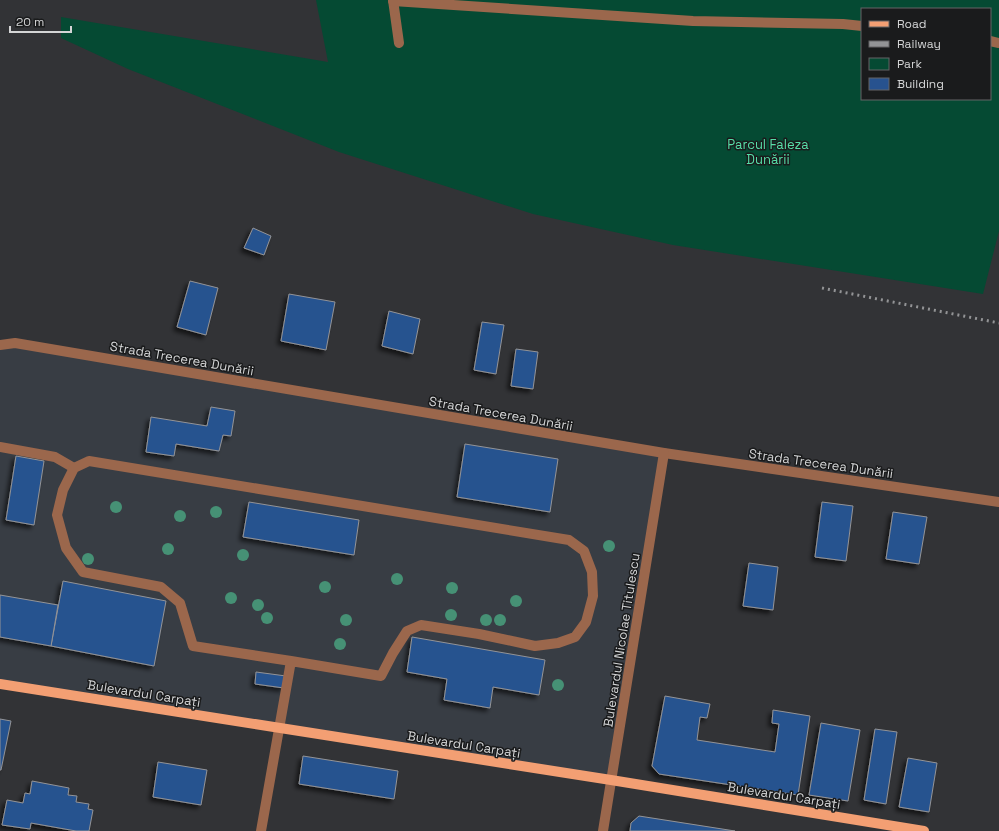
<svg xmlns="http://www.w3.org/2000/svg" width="999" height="831" viewBox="0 0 999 831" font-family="'Space Grotesk',sans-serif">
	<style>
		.built { fill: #383d44 }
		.green { fill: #054a33; fill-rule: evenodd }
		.building { fill: #27528f; stroke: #939497; filter: url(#shadow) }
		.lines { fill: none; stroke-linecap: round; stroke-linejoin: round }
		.minor { stroke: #9b674c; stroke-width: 10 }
		.major { stroke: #f39f73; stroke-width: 10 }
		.rail { stroke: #939496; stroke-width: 3; stroke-dasharray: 2 4; stroke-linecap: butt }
		.tree { fill: #469175 }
		.labels { text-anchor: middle; stroke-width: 3; stroke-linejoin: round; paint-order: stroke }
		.park-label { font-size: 13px; fill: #57dea8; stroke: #1a1b1c }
		.street-label { font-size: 13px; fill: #d4d5d6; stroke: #1a1b1c }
	</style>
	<defs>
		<filter id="shadow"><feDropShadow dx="-3.5" dy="3.5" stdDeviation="2" flood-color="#0009"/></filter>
	</defs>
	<rect width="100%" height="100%" fill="#323336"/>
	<!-- built -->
	<polygon class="built" points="0,345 664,453 611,780 0,684"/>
	<!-- green -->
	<path class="green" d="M316 0H999V231L983 294 673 245 533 214 339 152 128 69 61 38V17L328 62ZM862 9H990V99H862Z"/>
	<!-- building -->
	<g class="building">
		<polygon points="253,228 271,236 264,255 244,248"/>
		<polygon points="190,281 218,288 206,335 177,327"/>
		<polygon points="289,294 335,302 326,350 281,341"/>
		<polygon points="389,311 420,319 413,354 382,346"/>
		<polygon points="482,322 504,325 496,374 474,370"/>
		<polygon points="516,349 538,352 533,389 511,386"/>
		<polygon points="211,407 235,411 231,436 223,435 219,451 176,444 174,456 146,452 151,417 207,426"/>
		<polygon points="465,444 558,459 550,512 457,497"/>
		<polygon points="16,456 44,461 34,525 6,520"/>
		<polygon points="249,502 359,520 354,555 243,537"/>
		<polygon points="822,502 853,506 846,561 815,557"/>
		<polygon points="893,512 927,517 919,564 886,559"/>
		<polygon points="749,563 778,567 773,610 743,606"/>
		<polygon points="63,581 166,601 154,666 51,646"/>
		<polygon points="0,595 58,605 51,646 0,637"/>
		<polygon points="412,637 545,660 539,695 493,687 490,708 444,700 447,679 407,672"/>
		<polygon points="256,672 286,676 284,688 255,684"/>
		<polygon points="665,696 710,704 707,718 700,717 697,740 775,752 779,724 772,723 773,710 810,716 798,795 659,774 652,766"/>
		<polygon points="0,719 11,721 1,770 0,770"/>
		<polygon points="821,723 860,730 848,801 809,795"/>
		<polygon points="875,729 897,732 886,804 864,800"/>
		<polygon points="303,756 398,771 394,799 299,784"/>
		<polygon points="908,758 937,763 929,812 899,807"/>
		<polygon points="158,762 207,770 201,805 153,797"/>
		<polygon points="32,781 69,788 68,795 77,796 76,802 89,804 88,809 93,810 89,831 76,831 31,823 30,829 2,825 7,800 23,803 25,793 30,794"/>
		<polygon points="639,816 735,831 630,831 631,823"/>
	</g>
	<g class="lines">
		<!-- minor -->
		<g class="minor">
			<polyline points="393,0 399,43"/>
			<polyline points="393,1 693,21 843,24 862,26"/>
			<polyline points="990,41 999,43"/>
			<polyline points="0,345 15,343 664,453 999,502"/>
			<polyline points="0,447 55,457 74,468"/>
			<polyline points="261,831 291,661 381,676 393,653 407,631 421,625 479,634 535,646 558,643 575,637 586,622 593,596 592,572 584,551 569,540 89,461 74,468 63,490 57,515 66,548 83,572 161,587 180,603 193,646 291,661"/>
			<polyline points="603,831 664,453"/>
		</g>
		<!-- major -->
		<polyline class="major" points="0,684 611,780 924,831"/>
		<!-- rail -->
		<polyline class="rail" points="822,288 999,323"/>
	</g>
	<!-- trees -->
	<g class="tree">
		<circle cx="116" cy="507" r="6"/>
		<circle cx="216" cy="512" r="6"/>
		<circle cx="180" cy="516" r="6"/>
		<circle cx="609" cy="546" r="6"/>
		<circle cx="168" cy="549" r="6"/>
		<circle cx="243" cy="555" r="6"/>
		<circle cx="88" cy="559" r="6"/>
		<circle cx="397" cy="579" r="6"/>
		<circle cx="325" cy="587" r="6"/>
		<circle cx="452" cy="588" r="6"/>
		<circle cx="231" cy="598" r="6"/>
		<circle cx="516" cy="601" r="6"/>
		<circle cx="258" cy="605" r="6"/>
		<circle cx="451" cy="615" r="6"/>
		<circle cx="267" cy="618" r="6"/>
		<circle cx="346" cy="620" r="6"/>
		<circle cx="486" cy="620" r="6"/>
		<circle cx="500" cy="620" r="6"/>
		<circle cx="340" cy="644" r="6"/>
		<circle cx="558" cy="685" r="6"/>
	</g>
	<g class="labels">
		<!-- park labels -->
		<g class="park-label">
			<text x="768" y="149">Parcul Faleza<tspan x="768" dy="15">Dunării</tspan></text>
		</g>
		<!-- street labels -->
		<g class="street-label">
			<text transform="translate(182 358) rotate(10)" y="5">Strada Trecerea Dunării</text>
			<text transform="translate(501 413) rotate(10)" y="5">Strada Trecerea Dunării</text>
			<text transform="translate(821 463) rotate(8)" y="5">Strada Trecerea Dunării</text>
			<text transform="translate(621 640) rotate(-81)" y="5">Bulevardul Nicolae Titulescu</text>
			<text transform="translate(144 693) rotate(9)" y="5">Bulevardul Carpați</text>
			<text transform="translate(464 744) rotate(9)" y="5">Bulevardul Carpați</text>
			<text transform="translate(784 795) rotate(9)" y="5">Bulevardul Carpați</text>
		</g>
	</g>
	<!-- legend -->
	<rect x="861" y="8" width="130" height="92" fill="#1a1b1c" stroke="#646566"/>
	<rect x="869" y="21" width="20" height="6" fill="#f39f73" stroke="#646566"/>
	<text x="897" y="28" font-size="12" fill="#d4d5d6">Road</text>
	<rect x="869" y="41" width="20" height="6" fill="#939496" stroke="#646566"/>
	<text x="897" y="48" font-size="12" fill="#d4d5d6">Railway</text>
	<rect x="869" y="58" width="20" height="12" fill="#054a33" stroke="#646566"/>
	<text x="897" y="68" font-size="12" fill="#d4d5d6">Park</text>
	<rect x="869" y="78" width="20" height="12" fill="#27528f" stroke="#646566"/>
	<text x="897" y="88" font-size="12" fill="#d4d5d6">Building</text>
	<!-- scale -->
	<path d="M10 26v6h61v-6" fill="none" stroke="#d4d5d6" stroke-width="2"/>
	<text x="16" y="26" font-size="12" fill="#d4d5d6" stroke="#1a1b1c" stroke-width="3" paint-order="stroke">20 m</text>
</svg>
